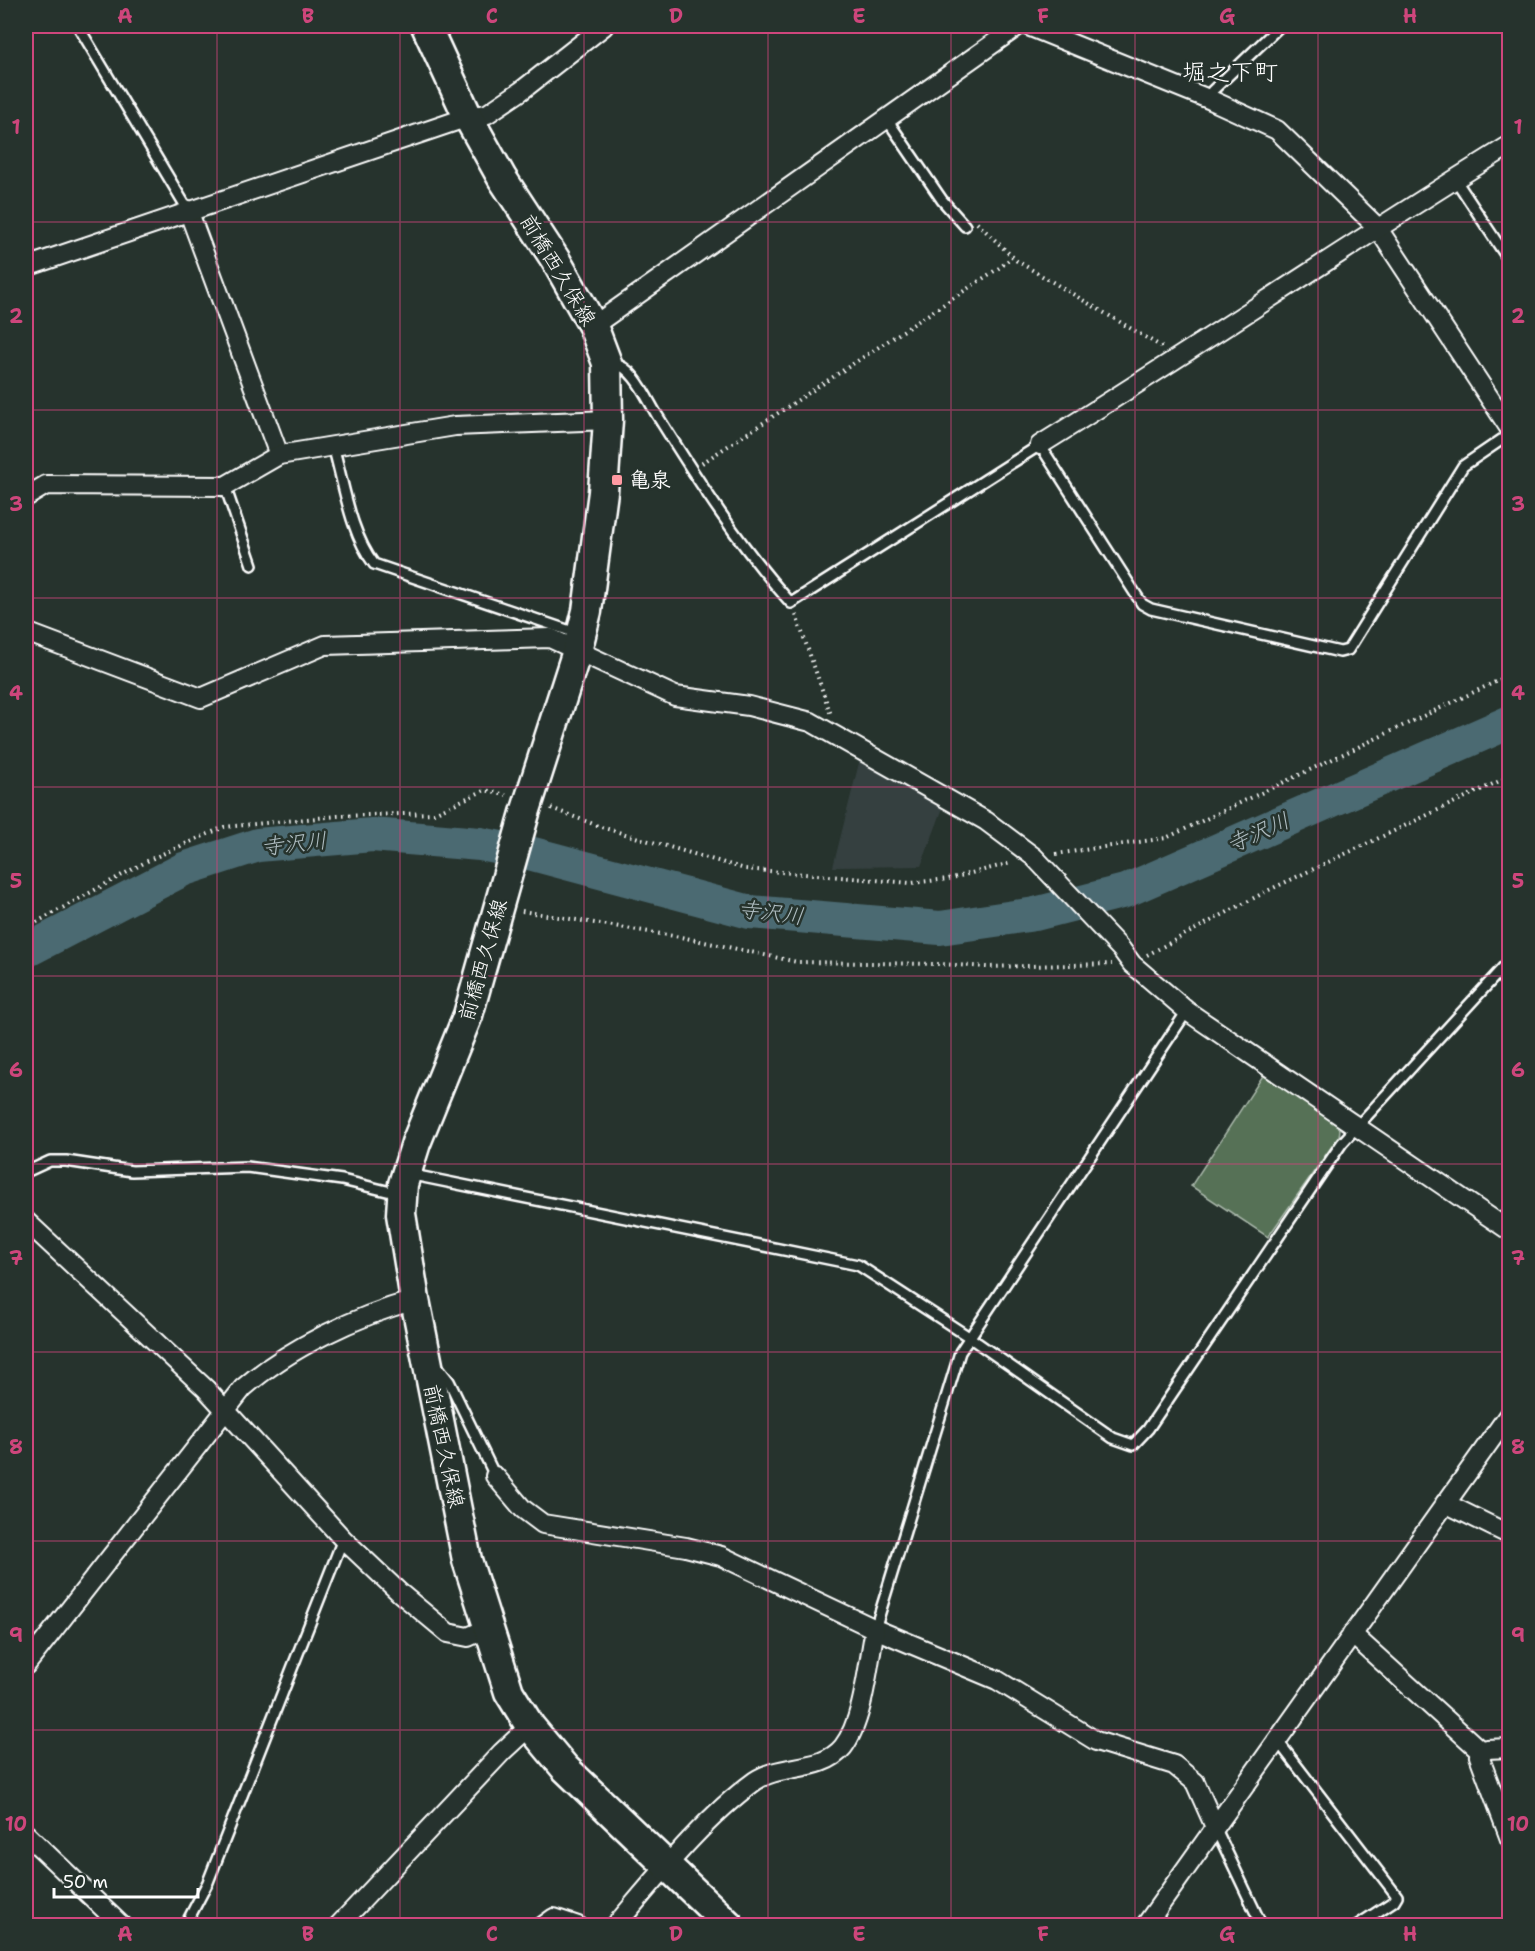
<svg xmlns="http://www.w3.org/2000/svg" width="1535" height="1951" viewBox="0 0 1535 1951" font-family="'Shantell Sans','Klee One',sans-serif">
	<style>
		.built { fill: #364141 }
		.green { fill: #567157; stroke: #aab8ab; stroke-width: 1.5 }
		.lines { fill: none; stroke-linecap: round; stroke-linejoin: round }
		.river { stroke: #4b6a72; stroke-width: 34 }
		.lane-casing { stroke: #fff; stroke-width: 14 }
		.street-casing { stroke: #fff; stroke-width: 22 }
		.primary-casing { stroke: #fff; stroke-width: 33 }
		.path { stroke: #fff; stroke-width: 4; stroke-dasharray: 1.5 4.5; stroke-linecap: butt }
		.lane { stroke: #26332d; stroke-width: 9 }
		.street { stroke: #26332d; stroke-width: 18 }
		.primary { stroke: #26332d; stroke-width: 28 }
		.grid { fill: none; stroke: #ce467c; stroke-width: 1.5; stroke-opacity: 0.55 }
		.poi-dot { fill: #ff9aa2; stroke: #26332d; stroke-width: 2 }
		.labels { text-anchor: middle; stroke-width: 5; stroke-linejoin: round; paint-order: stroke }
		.street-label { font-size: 21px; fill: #fff; stroke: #26332d }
		.poi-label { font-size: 21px; font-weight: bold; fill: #fff; stroke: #26332d; text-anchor: start }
		.water-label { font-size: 22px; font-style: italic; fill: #aebcc0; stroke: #26332d }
		.quarter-label { font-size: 24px; fill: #fff; stroke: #26332d }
		.neatline { fill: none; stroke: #ce467c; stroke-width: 2 }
		.grid-label { font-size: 20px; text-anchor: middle; font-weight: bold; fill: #ce467c }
	</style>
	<rect width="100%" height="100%" fill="#26332d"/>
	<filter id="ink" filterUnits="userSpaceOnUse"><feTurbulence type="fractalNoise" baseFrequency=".0167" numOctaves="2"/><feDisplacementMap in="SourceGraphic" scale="12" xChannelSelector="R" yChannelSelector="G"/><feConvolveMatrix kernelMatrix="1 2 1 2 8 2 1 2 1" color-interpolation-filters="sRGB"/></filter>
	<g filter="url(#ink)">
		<!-- built -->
		<polygon class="built" points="860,759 943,808 921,866 833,867"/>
		<!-- green -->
		<path class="green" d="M1264 1074 1333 1118C1340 1124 1341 1127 1339 1136L1268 1237 1191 1186Z"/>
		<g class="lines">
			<!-- river -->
			<polyline class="river" points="26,951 184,869 258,845 372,835 480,844 533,854 750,912 940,928 1035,914 1125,891 1510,722"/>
			<defs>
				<g id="lane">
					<polyline points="78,26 188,210"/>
					<polyline points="1211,100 1212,91 1280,26"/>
					<polyline points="886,118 942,200 965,226"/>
					<polyline points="1455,179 1510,262"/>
					<path d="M613 364C633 365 647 399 657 415 697 479 740 547 791 603L1040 445 1142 604 1151 609 1340 652 1348 650 1463 466 1510 434"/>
					<path d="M333 446C344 484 350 533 374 564L579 634"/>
					<polyline points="225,486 252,565"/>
					<polyline points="26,1172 50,1161 66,1161 132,1171 247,1167 342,1180 399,1194"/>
					<polyline points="408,1174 858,1265 969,1337 1113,1438 1133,1445 1148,1429 1342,1143 1510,960"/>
					<polyline points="438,1367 449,1381 495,1476"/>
					<polyline points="875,1629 960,1352 1187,1011"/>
					<polyline points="1277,1740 1397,1896 1394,1901 1356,1926"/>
					<polyline points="1215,1827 1262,1926"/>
					<polyline points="185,1926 208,1882 343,1539"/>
				</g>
				<g id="street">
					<polyline points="1028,26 1211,100 1277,130 1377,227 1510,429"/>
					<polyline points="188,210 279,455"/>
					<polyline points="26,267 468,117 487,114 521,91 604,26"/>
					<polyline points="593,326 1018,26"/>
					<path d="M1040 445C1198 347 1351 243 1510 145"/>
					<polyline points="26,497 46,485 225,486 279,455 455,426 608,420"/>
					<polyline points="26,632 201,698 325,645 550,638 675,696 749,706 811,722 986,821 1034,857 1121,949 1132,964 1187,1011 1510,1231"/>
					<polyline points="26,1221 206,1389 343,1539 400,1593 448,1633 468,1637 488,1628"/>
					<polyline points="495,1476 523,1509 543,1524 686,1547 721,1556 875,1629 997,1680 1096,1741 1174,1765 1195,1782 1215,1827"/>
					<polyline points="1445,1503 1510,1535"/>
					<polyline points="1352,1634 1483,1753"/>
					<path d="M26 1665 243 1388C289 1348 356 1316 415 1300"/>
					<polyline points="1510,1748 1486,1749 1479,1756 1510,1839"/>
					<polyline points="26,1834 122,1926"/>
					<polyline points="338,1926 502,1752 530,1726"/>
					<polyline points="543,1926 554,1918 578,1926"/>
					<path d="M615 1926C657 1877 703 1819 755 1781 780 1763 822 1773 843 1747 864 1720 868 1663 875 1629"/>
					<polyline points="1145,1926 1510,1413"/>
				</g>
				<polyline id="primary" points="426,26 468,117 502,178 555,259 593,326 607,363 608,420 603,492 587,611 577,651 525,813 468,1015 416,1143 403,1184 401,1214 415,1300 467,1560 509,1692 530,1726 565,1768 730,1926"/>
			</defs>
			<!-- lane casing -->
			<use href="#lane" class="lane-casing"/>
			<!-- street casing -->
			<use href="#street" class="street-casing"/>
			<!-- primary casing -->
			<use href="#primary" class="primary-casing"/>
			<!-- path -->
			<g class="path">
				<polyline points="977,223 1017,261 1162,347"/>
				<polyline points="702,463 1002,266 1012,257"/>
				<polyline points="796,615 831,715"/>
				<polyline points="551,808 601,827 745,869 911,883 948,879 1011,863"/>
				<polyline points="1056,854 1166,838 1510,675"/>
				<polyline points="522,911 686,938 797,962 940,964 987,967 1112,964"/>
				<polyline points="26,928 151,859 224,827 338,816 434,813 485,790 506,795"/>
				<polyline points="1147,955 1269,890 1510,776"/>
			</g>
			<!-- lane -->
			<use href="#lane" class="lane"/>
			<!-- street -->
			<use href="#street" class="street"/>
			<!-- primary -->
			<use href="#primary" class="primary"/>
		</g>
	</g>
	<!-- grid -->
	<path class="grid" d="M217 26V1926M400 26V1926M584 26V1926M768 26V1926M951 26V1926M1135 26V1926M1318 26V1926M26 222H1510M26 410H1510M26 598H1510M26 787H1510M26 976H1510M26 1164H1510M26 1352H1510M26 1541H1510M26 1730H1510"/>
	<!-- markers -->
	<rect class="poi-dot" x="611" y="474" width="12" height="12" rx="3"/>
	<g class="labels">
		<!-- street labels -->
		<g class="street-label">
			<text transform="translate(558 270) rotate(59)" y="7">前橋西久保線</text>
			<text transform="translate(483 960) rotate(-74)" y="7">前橋西久保線</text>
			<text transform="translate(444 1446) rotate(78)" y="7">前橋西久保線</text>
		</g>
		<!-- poi labels -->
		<g class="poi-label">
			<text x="629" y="487">亀泉</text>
		</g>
		<!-- water labels -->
		<g class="water-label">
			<text transform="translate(1258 832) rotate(-24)" y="8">寺沢川</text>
			<text transform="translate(294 843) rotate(-6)" y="8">寺沢川</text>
			<text transform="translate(771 912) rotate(7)" y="8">寺沢川</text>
		</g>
		<!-- quarter labels -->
		<g class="quarter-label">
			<text x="1230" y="80">堀之下町</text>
		</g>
	</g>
	<!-- margin -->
	<rect width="1535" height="1951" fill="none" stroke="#26332d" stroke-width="66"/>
	<!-- scale -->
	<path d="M54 1888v9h144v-9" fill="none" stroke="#ffffff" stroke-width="3"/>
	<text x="63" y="1888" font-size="18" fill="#ffffff" stroke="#26332d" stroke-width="4.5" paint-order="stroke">50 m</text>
	<rect x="33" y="33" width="1469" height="1885" class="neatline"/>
	<g class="grid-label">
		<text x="125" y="23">A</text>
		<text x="308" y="23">B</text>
		<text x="492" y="23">C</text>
		<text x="676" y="23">D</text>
		<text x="859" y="23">E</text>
		<text x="1043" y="23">F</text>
		<text x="1227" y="23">G</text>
		<text x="1410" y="23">H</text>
		<text x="16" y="134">1</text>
		<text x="1518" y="134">1</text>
		<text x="16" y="323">2</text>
		<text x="1518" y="323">2</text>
		<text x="16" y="511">3</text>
		<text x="1518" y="511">3</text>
		<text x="16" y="700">4</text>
		<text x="1518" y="700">4</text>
		<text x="16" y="888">5</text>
		<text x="1518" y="888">5</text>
		<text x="16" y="1077">6</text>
		<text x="1518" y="1077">6</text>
		<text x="16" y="1265">7</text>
		<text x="1518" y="1265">7</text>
		<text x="16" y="1454">8</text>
		<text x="1518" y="1454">8</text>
		<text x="16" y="1642">9</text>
		<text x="1518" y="1642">9</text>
		<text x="16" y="1831">10</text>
		<text x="1518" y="1831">10</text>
		<text x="125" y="1941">A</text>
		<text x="308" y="1941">B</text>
		<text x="492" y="1941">C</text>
		<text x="676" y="1941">D</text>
		<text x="859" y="1941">E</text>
		<text x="1043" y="1941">F</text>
		<text x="1227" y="1941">G</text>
		<text x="1410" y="1941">H</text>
	</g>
</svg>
